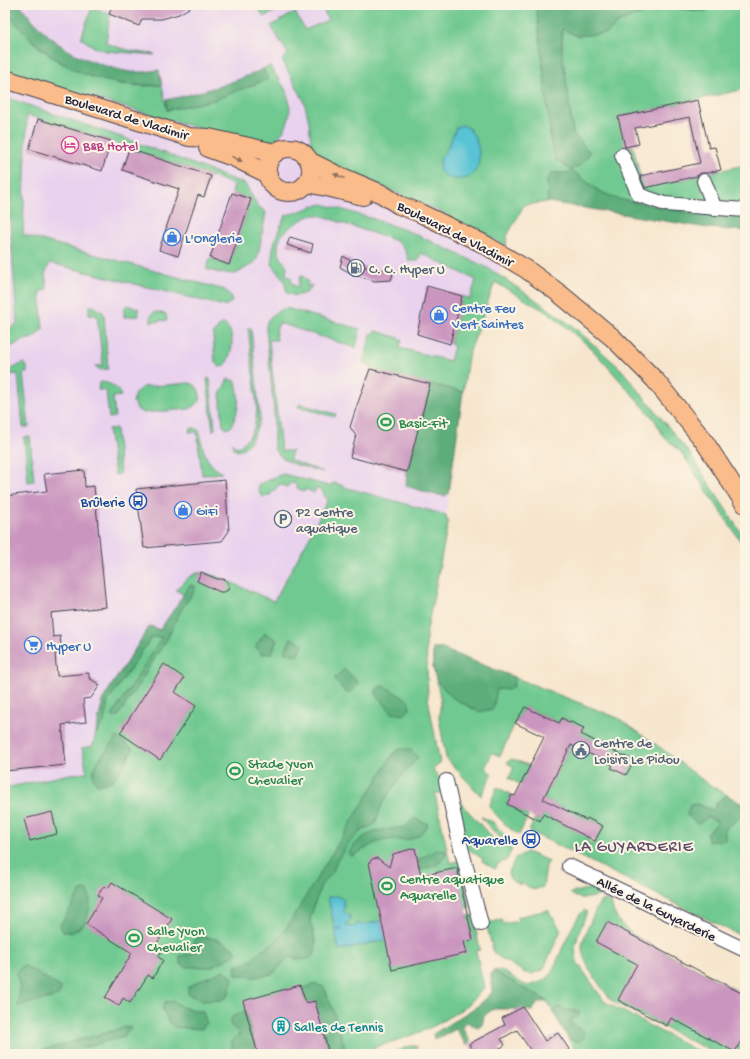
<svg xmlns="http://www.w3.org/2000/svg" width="750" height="1059" viewBox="0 0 750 1059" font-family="'Gochi Hand',sans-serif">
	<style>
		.built { fill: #e9d2ee }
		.green { fill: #6fc990; stroke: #487666 }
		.forest { fill: #5bad7a; stroke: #3e685a }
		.water { fill: #59c3d5; stroke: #3e7288 }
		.building { fill: #ca95bf }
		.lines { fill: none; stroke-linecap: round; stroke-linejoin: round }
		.minor-casing { stroke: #423f51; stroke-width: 16 }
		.major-casing { stroke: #423f51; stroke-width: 20 }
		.minor { stroke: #fff; stroke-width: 14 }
		.major { stroke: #f9bc8a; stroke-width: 18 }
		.oneway { fill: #8e6f62 }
		.labels { text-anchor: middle; stroke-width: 4; stroke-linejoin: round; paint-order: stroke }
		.street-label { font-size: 14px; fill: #22223b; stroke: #fcf5e5 }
		.hotel-label { font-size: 14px; fill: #b23c85; stroke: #fcf5e5; text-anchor: start }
		.shop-label { font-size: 14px; fill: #366cbe; stroke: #fcf5e5; text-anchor: start }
		.service-label { font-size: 14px; fill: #4e5e75; stroke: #fcf5e5; text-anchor: start }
		.leisure-label { font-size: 14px; fill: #27864d; stroke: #fcf5e5; text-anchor: start }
		.transit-label { font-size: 14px; fill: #164399; stroke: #fcf5e5; text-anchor: end }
		.culture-label { font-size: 14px; fill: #0d838f; stroke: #fcf5e5; text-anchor: start }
		.quarter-label { font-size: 16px; letter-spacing: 1px; fill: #5d4a69; stroke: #fcf5e5 }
	</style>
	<rect width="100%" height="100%" fill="#fcf5e5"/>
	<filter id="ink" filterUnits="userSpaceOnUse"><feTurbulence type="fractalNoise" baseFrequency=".025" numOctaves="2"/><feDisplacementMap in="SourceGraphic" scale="8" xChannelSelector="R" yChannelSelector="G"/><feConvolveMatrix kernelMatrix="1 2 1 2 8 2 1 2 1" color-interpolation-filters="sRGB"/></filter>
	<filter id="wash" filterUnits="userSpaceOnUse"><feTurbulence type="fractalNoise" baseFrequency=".012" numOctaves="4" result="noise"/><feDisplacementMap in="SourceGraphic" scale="16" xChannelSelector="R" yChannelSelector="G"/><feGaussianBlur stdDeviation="0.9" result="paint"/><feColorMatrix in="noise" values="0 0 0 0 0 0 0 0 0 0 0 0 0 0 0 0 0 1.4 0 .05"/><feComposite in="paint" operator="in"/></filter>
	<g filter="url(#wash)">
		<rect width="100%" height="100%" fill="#f7e6ce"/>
		<!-- built -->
		<polygon class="built" points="5,5 321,5 328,20 304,30 295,12 271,26 288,55 282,60 334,158 507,236 505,257 468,357 446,515 344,487 317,522 273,602 184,595 160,631 150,626 96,734 93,746 83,748 87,773 70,774 5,788"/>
		<!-- green -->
		<g class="green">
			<polygon points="256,5 288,5 264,17"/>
			<polygon points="321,5 548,5 550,139 552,149 555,159 590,153 573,133 562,50 562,29 617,23 661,7 706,11 712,5 741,5 745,16 745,89 619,117 626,147 633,146 643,188 745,165 745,216 692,214 617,199 599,191 571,170 569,173 552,173 547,180 548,202 524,205 507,236 506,246 441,212 327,163 317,155 311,143 309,122 304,101 282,60 288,54 271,26 295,12 305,30 328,20"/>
			<polygon points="92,7 110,14 106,43 120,48 137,52 154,54 155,55 106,51 94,47 81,38"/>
			<path d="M5 10 37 46 58 61 74 69 119 84 142 86 162 85 167 110 214 100 267 79 263 69 270 66C275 75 284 84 287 94 294 111 288 137 268 142 253 145 211 132 194 127 131 109 68 91 5 71Z"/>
			<polygon points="5,97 127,139 245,184 258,206 266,212 258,256 254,263 236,274 220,273 206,269 210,258 229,265 251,199 232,193 234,185 211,176 129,149 111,141 27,115 23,235 225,290 231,296 232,302 224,306 50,263 45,274 47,289 40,292 43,329 33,338 21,341 5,350 5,331 17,324 10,220 9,146 5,146"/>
			<path d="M323 204 377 220 413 233 488 268 542 304 575 328 621 369 662 419 690 454 745 539V548L681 452 664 437 654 419 592 349 553 316 495 282 468 357 463 392 372 370V366L363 363 371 334 376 331 402 339 400 348 450 361 454 346 450 344 462 296 470 299 476 280 421 253 418 261H409C406 251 404 246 394 240 376 234 357 228 339 222 332 219 322 215 315 215 306 215 284 230 280 238 275 249 280 258 287 266L286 276 292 278 291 281 293 284 298 287 300 277 303 276 308 282 307 287 312 285 308 292C300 295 295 297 287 293L284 280 272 264C271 247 278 230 286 215 299 213 310 206 323 204Z"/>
			<polygon points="127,305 138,308 139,316 124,317 124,308"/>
			<polygon points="90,306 93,306 103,312 104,315 108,369 101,370 95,366 103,365 97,315 89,315 89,308"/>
			<path d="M286 308 360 329 356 348 279 323 276 331 277 340H269L281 451H292L290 460 323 472C307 467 282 465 274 448V411L266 329C266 326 266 324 267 322 269 316 280 309 286 308Z"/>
			<polygon points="156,312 166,314 167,320 151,322 151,315"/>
			<path d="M221 324H224C226 326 228 327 229 329 235 340 231 356 225 366L219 367 215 363 213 334Z"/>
			<path d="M248 328H251L260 418C257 429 251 448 237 451L233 448 232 442 236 447 240 446 249 437 254 428 256 419 257 408Z"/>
			<polygon points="23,363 27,366 27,373 23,373 29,427 23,427 18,374 7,375 8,371"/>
			<polygon points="208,378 210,379 215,429 213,431 207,379"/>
			<path d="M228 379 236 381C240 402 240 407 231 427L226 429 223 426 220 394Z"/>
			<path d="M101 382C111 383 118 387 121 396L113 397 115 417 109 418 106 390H98L99 384Z"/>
			<path d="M189 383C198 384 201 393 200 401L190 409 143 413 138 410 133 402 135 393 142 387Z"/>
			<polygon points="300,404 336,414 335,417 298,407"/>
			<polygon points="116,428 120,474 115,475 108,429"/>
			<path d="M193 428H195L199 430C203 449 204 462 222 473L202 475 197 432H189L190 429Z"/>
			<polygon points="24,437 30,437 34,481 28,482"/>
			<path d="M283 474 329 486 333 483 339 484 344 487 446 515 448 523 426 636 428 698 440 763 433 770 442 781 445 792 435 794 450 863 460 860 470 907 466 909 465 905 468 919V916L473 915 480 950 476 951 484 987 482 990 467 1006 436 1025 413 1035 355 1054H5V788L70 774 87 773 82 748 93 746 103 699 150 626 160 630 184 595 176 590C182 583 189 575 198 573 210 570 259 596 274 601L311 534 328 499 323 496 324 493 319 489 315 490 314 493 306 489 304 492 297 488V486L293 483 289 484 287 487 280 484C277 487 274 491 271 494 262 501 257 493 259 484 268 482 274 476 283 474Z"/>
			<polygon points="433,648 442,649 618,718 658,746 704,781 745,806 745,935 743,937 529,831 535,819 540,821 543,814 589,838 588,841 593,844 603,826 588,818 586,820 543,799 571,745 583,728 562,718 559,723 525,707 515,723 500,756 492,753 485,768 492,774 481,796 446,758 439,718 441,700 433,667"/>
			<polygon points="511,759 515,760 530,766 521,785 509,778 514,767 507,763"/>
			<polygon points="497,787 512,795 507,804 528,816 519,835 509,828 489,807"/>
			<polygon points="452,793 494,840 512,849 507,860 498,864 495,869 482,861 483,859 463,846"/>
			<polygon points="481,817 493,822 504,835 515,842 514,844 498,836"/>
			<polygon points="527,852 549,861 546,866 543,887 533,890 522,883 520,885 509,878 510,876 508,875 515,858"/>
			<path d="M600 886 612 892C598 895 582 904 570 893Z"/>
			<path d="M607 900 611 902C614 919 621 924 633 935L745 995V1054H717L612 1001C602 988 582 964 582 947 582 939 593 916 597 907L601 901Z"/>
			<polygon points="548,910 561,930 543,970 532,974 525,973 494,954 486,923 502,920 503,924 518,921 517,917"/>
			<path d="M585 910 587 912 578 935 575 949 577 962 605 1002 703 1054H577L547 1001 493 971 501 970 523 984 529 986 543 981 550 976 553 970C558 959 576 913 585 910Z"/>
			<polygon points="412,1045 418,1047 407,1054 390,1054"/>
		</g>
		<!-- forest -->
		<g class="forest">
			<path d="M10 5H20C32 20 44 33 59 44 75 57 111 69 131 72 140 73 150 71 159 70L162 85C93 89 47 64 5 10V8Z"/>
			<polygon points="536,5 611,5 612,9 633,5 712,5 706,11 661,7 617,23 608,33 577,36 562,29 562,50 573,133 590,153 581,165 571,170 599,191 617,199 692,214 745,216 745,231 708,228 548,202 547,180 552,173 569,173 571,170 555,159 552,149"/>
			<path d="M263 69 268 79 214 100 167 110 166 100C199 93 231 84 263 69Z"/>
			<polygon points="5,156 9,156 10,203 5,207"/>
			<polygon points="430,384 463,392 449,493 445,496 432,494 406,486 407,472"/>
			<polygon points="190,585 195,586 195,590 181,610 167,639 117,718 112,716 162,637 152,637 108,701 104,722 96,734 103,699 150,626 160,630"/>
			<polygon points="265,633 277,640 272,653 262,654 256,648 257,646 256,645"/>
			<polygon points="291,638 303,644 297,656 290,653 284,653"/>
			<polygon points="433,648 442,649 514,677 514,686 508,690 497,689 493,709 479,712 453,698 436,680 433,667"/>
			<polygon points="345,669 359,684 350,692 345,692 334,678"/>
			<polygon points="384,686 408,700 410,709 404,715 392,713 376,694 376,691 379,687"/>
			<path d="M117 737 133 749C124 764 117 786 97 784 95 781 93 779 93 775 93 764 110 746 117 737Z"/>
			<polygon points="399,749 410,749 418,757 398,781 383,802 375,824 361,831 349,843 336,862 333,873 321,885 310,919 316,944 314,956 305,960 289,957 273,974 254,977 236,975 235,967 252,960 262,950 275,942 287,927 393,754"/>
			<polygon points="727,795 742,804 745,811 737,820 725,828 725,840 708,842 707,833 718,822 708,817 698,824 687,815 690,805 697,804 713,810 717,802"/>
			<path d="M414 818 428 824C413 849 400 835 378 842 370 845 362 851 353 856L348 854 355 844 365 836 377 831 405 827Z"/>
			<polygon points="436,850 446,851 445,857 437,865 420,870 418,860"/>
			<path d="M87 890C93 897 89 919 83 925 80 928 75 930 72 933L62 931 60 925 81 891Z"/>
			<path d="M199 936 216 939 234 948 237 954 211 967H186L180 963V956L192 954C192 946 192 941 199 936Z"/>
			<polygon points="25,966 60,987 61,991 58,996 18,1006 20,988 16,973 19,968"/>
			<polygon points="224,970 233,978 228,996 221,1000 203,1001 188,994 188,987 199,981"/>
			<polygon points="493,971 547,1001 538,1003 532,1011 515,1009 493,1009 484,1016 482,1026 477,1028 467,1022 462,1026 470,1042 466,1045 456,1029 445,1035 434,1039 433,1034 479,1005 492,992 491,975"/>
			<polygon points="315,984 324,987 333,1010 347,1054 329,1054 315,1001 306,1003 301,989"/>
			<polygon points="173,1001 182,1007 203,1012 207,1023 202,1029 174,1027 169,1023 162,1008 165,1002"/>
			<polygon points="559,1007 566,1010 578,1011 580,1014 578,1016 571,1019 572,1024 584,1032 584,1037 578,1042 568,1038 552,1011"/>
			<polygon points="245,1011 256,1049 251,1050 247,1054 232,1054 232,1041 240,1033 230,1025 232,1017"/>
			<polygon points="130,1026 131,1030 126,1031 124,1037 57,1054 28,1054"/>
		</g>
		<!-- water -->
		<g class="water">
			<path d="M461 125C463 126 465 126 467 127 469 128 471 132 473 134 482 148 483 177 461 179 452 180 445 177 439 170L441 158 450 143 456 128Z"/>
			<polygon points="337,896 344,900 343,903 345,907 343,911 350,916 350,920 346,925 347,927 356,926 357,922 360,925 381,921 386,940 339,950 335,930 342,928 335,929 328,897"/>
		</g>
		<g id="blocks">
			<!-- building -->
			<g class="building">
				<polygon points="112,5 194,5 179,14 162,19 142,19 139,26 109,14"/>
				<polygon points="698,100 709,148 715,147 721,170 707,173 701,173 697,176 645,188 640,176 700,163 690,117 635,128 639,144 625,147 618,117"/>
				<polygon points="38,119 111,141 102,171 29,149"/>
				<polygon points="129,149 211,176 204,197 198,195 178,256 159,250 179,189 122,170"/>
				<polygon points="232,193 251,199 229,265 210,258"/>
				<polygon points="290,237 313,244 311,253 287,245"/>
				<polygon points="343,256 357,265 378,270 394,269 391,280 375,281 354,275 340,267"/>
				<polygon points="427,286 462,296 450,344 417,334"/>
				<polygon points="370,369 430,384 407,472 350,457 356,436 350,427 356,408"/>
				<polygon points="84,470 85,487 94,486 106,607 51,613 53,637 60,636 62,653 55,654 57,676 89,673 89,678 100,685 91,698 83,699 86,722 62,725 66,765 5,771 5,496 47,491 44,474"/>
				<polygon points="225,480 229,531 222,541 144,548 136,489"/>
				<polygon points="201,572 217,579 222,579 226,580 229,586 228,590 224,592 220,592 197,581"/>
				<polygon points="164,664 184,678 175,692 196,706 160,760 120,733"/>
				<polygon points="525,707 559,723 562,718 570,723 571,722 584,728 581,734 634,761 626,775 611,768 613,765 571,745 543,799 586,820 587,818 603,826 595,841 543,814 540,821 507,804 512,795 515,796 544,737 515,723"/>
				<polygon points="52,812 57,834 30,841 24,819"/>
				<polygon points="415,848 421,876 457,868 473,940 464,942 467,953 392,970 369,863 372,859 377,858 389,867 393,854"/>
				<polygon points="112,882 172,919 156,945 163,949 158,957 163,960 153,978 148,975 130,1003 123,998 119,1006 105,998 132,953 86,924 102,898 98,895 104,886 108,888"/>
				<polygon points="607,922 745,995 745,1033 735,1052 671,1018 667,1026 618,1000 637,964 596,942"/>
				<polygon points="300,985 306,1003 315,1001 329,1054 258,1054 243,1001"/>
				<polygon points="523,1007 545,1041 558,1033 569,1049 564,1054 533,1054 517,1030 501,1039 505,1045 499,1049 502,1054 474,1054 469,1044 505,1025 502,1018"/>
			</g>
		</g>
	</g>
	<g filter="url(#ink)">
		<use href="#blocks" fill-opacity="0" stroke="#423f51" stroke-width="1"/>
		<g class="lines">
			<defs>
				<g id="minor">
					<polyline points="622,155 639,195 665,204 745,210"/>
					<polyline points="704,181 715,209"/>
					<polyline points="446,781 460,844 481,924"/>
					<polyline points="569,866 745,950"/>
				</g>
				<g id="major">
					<polyline points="5,79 189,137 209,138 275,153"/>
					<circle cx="289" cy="170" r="22"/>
					<polyline points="208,148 233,157 268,174"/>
					<polyline points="311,162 335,174 382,194 399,205 420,213 482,243 526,269 560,294 613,338 655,380 704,441 745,504"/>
					<polyline points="307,183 331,188 363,196"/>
				</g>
			</defs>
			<!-- minor casing -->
			<use href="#minor" class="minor-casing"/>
			<!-- major casing -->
			<use href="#major" class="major-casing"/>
			<!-- minor -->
			<use href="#minor" class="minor"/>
			<!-- major -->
			<use href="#major" class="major"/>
		</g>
		<!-- one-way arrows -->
		<defs><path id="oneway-solid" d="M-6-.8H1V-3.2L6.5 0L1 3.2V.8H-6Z"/></defs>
		<g class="oneway">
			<use href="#oneway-solid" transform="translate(237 159) rotate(24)"/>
			<use href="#oneway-solid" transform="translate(339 176) rotate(-157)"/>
		</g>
	</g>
	<!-- icons -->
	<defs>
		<symbol id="hotel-ring" viewBox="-11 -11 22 22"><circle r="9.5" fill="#fcf5e5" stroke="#d1479c" stroke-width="1.5"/><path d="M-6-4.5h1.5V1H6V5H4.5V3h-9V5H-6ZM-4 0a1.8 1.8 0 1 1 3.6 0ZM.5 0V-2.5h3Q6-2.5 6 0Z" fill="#d1479c"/></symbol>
		<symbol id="shop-ring" viewBox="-11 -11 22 22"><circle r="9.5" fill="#fcf5e5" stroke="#3f7fe0" stroke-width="1.5"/><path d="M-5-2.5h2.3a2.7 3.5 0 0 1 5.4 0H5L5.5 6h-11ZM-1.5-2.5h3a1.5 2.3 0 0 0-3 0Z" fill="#3f7fe0"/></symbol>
		<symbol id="fuel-ring" viewBox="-11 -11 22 22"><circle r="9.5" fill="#fcf5e5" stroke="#5c6f8a" stroke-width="1.5"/><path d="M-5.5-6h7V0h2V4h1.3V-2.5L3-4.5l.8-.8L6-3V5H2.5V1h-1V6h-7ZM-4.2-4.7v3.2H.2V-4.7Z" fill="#5c6f8a"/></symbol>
		<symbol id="stadium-ring" viewBox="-11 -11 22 22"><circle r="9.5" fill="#fcf5e5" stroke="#2e9e5b" stroke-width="1.5"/><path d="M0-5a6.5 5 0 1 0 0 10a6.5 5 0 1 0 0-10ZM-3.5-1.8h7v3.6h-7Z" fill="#2e9e5b"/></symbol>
		<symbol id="bus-ring" viewBox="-11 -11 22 22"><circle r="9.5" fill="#fcf5e5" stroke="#1a4fb4" stroke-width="1.5"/><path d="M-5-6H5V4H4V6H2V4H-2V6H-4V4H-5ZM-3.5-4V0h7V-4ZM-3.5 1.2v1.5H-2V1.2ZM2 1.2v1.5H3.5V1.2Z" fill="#1a4fb4"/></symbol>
		<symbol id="parking-ring" viewBox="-11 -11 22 22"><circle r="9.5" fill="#fcf5e5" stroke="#5c6f8a" stroke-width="1.5"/><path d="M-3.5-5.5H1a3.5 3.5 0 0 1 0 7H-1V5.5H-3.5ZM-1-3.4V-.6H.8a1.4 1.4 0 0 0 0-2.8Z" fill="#5c6f8a"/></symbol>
		<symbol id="supermarket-ring" viewBox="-11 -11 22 22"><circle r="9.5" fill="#fcf5e5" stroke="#3f7fe0" stroke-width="1.5"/><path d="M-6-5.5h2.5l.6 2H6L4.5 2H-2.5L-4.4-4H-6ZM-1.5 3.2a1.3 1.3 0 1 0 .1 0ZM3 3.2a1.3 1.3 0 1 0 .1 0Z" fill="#3f7fe0"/></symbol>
		<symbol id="civic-ring" viewBox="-11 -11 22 22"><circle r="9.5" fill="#fcf5e5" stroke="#5c6f8a" stroke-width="1.5"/><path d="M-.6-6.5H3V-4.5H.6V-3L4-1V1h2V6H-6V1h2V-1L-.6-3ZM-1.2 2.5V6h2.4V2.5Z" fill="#5c6f8a"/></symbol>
		<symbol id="building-ring" viewBox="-11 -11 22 22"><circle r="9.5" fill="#fcf5e5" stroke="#0f9aa8" stroke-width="1.5"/><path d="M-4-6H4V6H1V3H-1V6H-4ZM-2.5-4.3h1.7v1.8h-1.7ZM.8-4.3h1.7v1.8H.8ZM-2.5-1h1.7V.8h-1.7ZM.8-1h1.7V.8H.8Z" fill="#0f9aa8"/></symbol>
	</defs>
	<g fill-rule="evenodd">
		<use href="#hotel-ring" x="60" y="135" width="20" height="20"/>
		<use href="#shop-ring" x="162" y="227" width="20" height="20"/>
		<use href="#fuel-ring" x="346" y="258" width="20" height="20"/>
		<use href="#shop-ring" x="429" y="305" width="20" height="20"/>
		<use href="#stadium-ring" x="376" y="412" width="20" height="20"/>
		<use href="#bus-ring" x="128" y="491" width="20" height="20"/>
		<use href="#shop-ring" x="173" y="500" width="20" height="20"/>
		<use href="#parking-ring" x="273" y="509" width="20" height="20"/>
		<use href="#supermarket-ring" x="23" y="635" width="20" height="20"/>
		<use href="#civic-ring" x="571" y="740" width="20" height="20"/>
		<use href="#stadium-ring" x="225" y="761" width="20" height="20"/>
		<use href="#bus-ring" x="521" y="829" width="20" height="20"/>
		<use href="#stadium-ring" x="377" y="876" width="20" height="20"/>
		<use href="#stadium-ring" x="124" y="928" width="20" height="20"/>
		<use href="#building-ring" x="271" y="1016" width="20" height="20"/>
	</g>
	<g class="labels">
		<!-- street labels -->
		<g class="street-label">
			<text transform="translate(127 116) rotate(17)" y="5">Boulevard de Vladimir</text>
			<text transform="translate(456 233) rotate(27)" y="5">Boulevard de Vladimir</text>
			<text transform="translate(657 908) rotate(26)" y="5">Allée de la Guyarderie</text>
		</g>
		<!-- hotel labels -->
		<g class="hotel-label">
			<text x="83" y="150">B&amp;B Hotel</text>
		</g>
		<!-- shop labels -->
		<g class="shop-label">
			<text x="185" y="242">L'Onglerie</text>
			<text x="452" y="312">Centre Feu<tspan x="452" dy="16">Vert Saintes</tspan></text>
			<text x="196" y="515">GiFi</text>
			<text x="46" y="650">Hyper U</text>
		</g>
		<!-- service labels -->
		<g class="service-label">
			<text x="369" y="273">C. C. Hyper U</text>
			<text x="296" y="516">P2 Centre<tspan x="296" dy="16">aquatique</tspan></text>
			<text x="594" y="747">Centre de<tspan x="594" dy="16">Loisirs Le Pidou</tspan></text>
		</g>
		<!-- leisure labels -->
		<g class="leisure-label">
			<text x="399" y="427">Basic-Fit</text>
			<text x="248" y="768">Stade Yvon<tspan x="248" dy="16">Chevalier</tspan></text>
			<text x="400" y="883">Centre aquatique<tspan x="400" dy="16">Aquarelle</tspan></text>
			<text x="147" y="935">Salle Yvon<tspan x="147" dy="16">Chevalier</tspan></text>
		</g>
		<!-- transit labels -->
		<g class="transit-label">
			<text x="125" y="506">Brûlerie</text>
			<text x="518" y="844">Aquarelle</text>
		</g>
		<!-- culture labels -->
		<g class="culture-label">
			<text x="294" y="1031">Salles de Tennis</text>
		</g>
		<!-- quarter labels -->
		<g class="quarter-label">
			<text x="634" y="851">LA GUYARDERIE</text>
		</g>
	</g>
	<!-- margin -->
	<rect width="750" height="1059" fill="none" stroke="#fcf5e5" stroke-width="20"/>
</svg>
